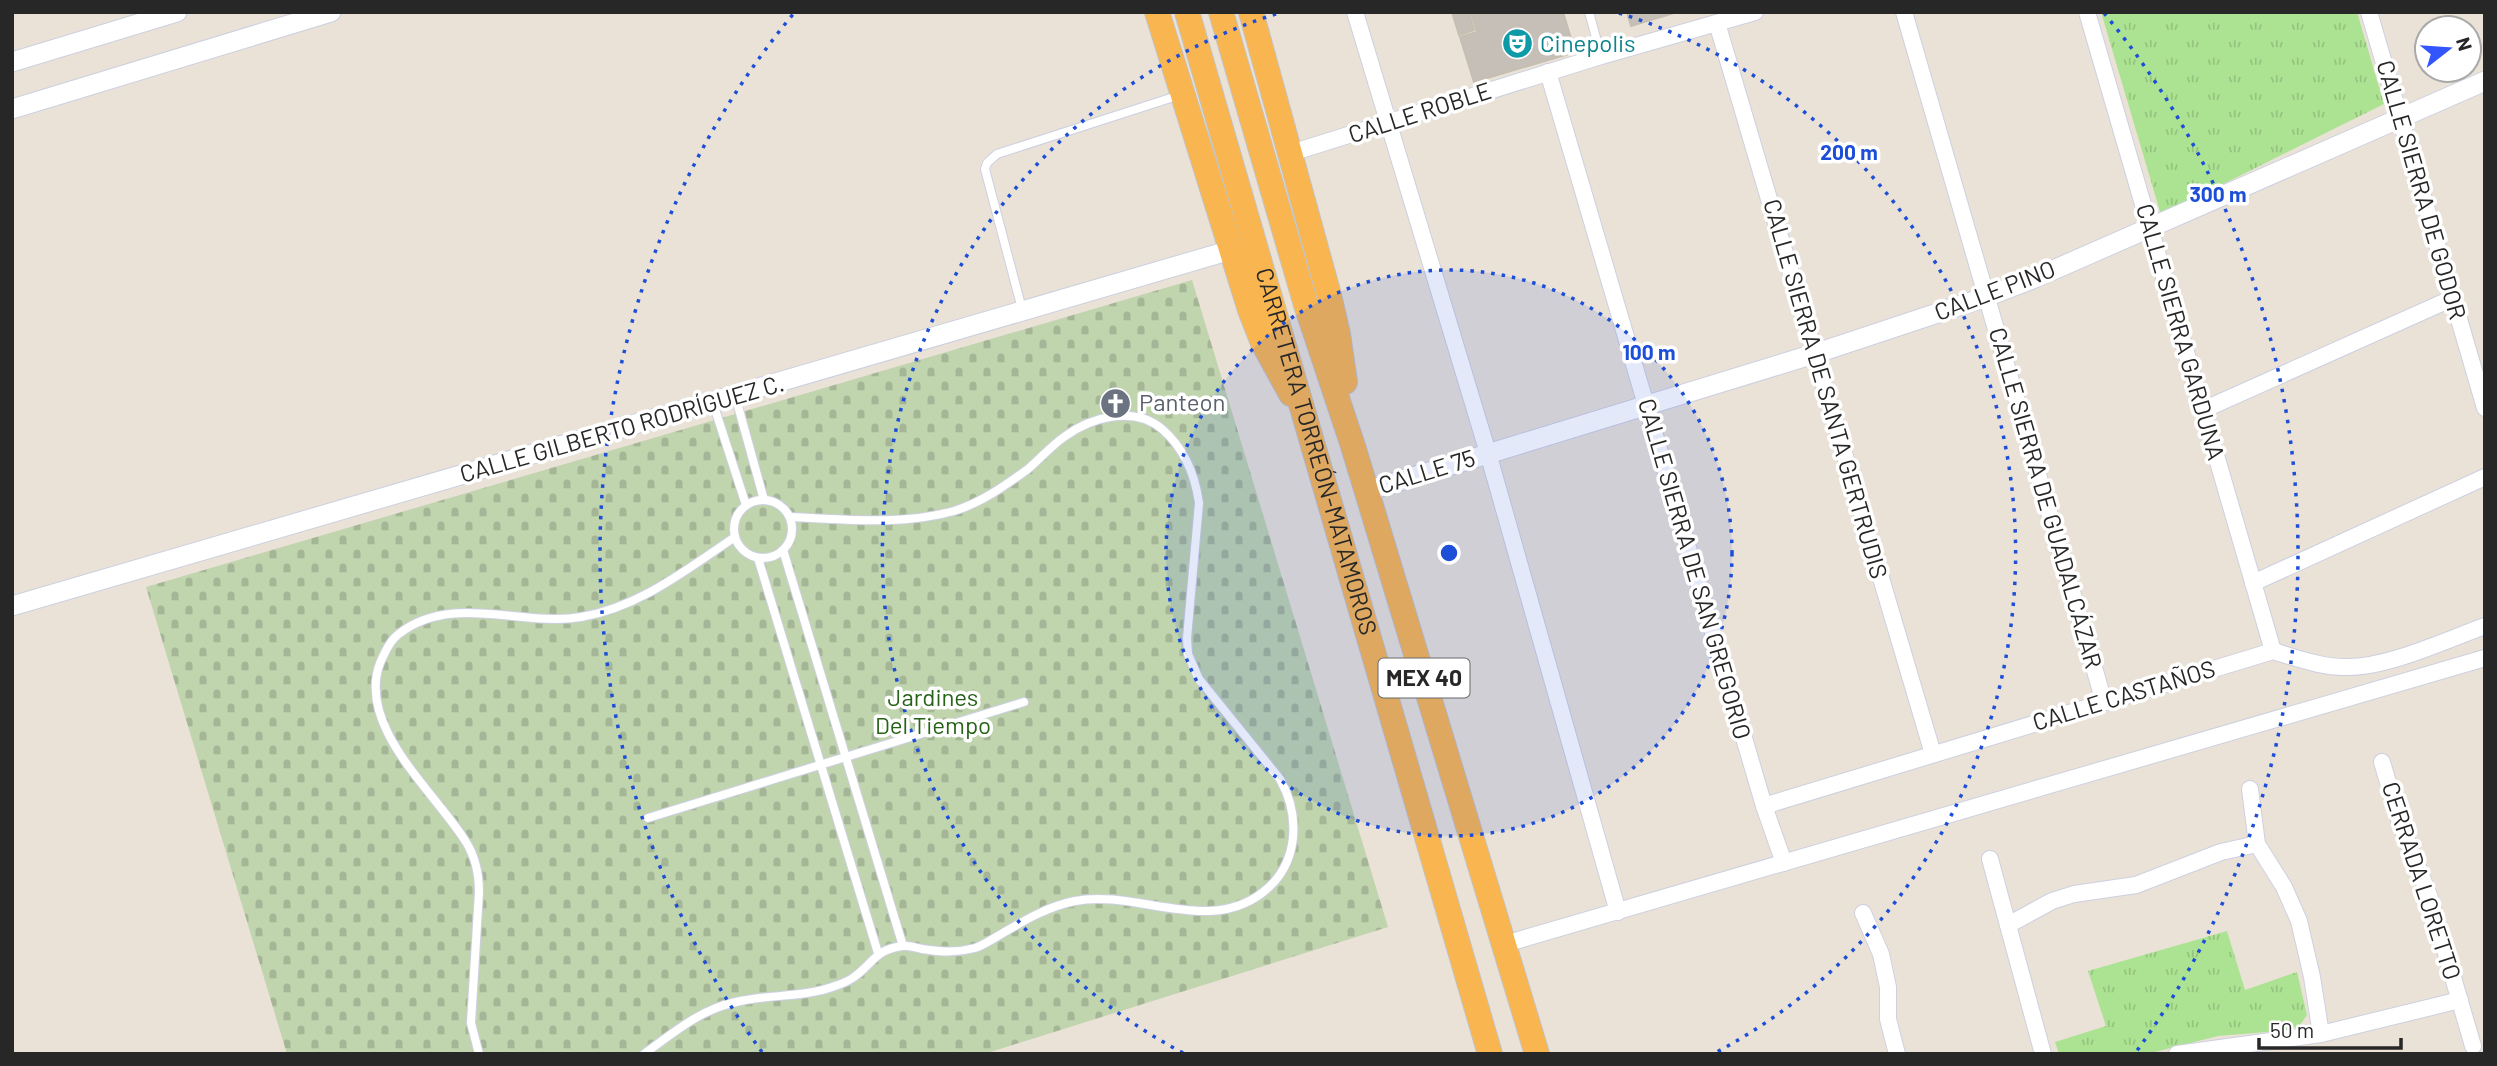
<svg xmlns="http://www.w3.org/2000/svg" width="2497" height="1066" viewBox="0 0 2497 1066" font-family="Barlow,sans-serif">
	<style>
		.grass { fill: url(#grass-tufts) }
		.cemetery { fill: url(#cemetery-stones) }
		.building { fill: #c5bfb7; stroke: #c5beb1; stroke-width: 2 }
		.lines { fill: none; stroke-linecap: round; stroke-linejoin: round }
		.service-casing { stroke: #cdd0e1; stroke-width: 10 }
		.minor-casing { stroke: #cdd0e1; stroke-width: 18 }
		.tertiary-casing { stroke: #cdd0e1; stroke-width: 21 }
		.trunk-casing { stroke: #c3c3c3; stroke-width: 26 }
		.service { stroke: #fff; stroke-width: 8 }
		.minor { stroke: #fff; stroke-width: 16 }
		.tertiary { stroke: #fff; stroke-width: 19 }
		.trunk { stroke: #f9b650; stroke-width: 24 }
		.ring { fill: none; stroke: #1d4ed8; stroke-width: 3.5; stroke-dasharray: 3.5 7 }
		.labels { text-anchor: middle; stroke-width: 7; stroke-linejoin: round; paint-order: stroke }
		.shield { fill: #fff; stroke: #686868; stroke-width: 2 }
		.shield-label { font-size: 23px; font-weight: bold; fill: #272727 }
		.culture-label { font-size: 24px; fill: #0d838f; stroke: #fff; text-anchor: start }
		.street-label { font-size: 24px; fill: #272727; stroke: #fff }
		.worship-label { font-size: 24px; fill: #5b616d; stroke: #fff; text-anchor: start }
		.park-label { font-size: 24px; fill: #266317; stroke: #fff }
		.centre { fill: #1d4ed8; stroke: #fff; stroke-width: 3.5 }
		.ring-label { font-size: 21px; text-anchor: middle; font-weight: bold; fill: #1d4ed8; stroke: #fff; stroke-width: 7; stroke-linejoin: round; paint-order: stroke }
	</style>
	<defs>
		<pattern id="grass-tufts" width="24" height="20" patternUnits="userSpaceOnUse" patternTransform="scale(1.75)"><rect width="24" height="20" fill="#ace392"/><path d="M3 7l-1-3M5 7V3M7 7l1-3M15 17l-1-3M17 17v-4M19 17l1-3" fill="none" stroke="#94c37e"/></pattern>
		<pattern id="cemetery-stones" width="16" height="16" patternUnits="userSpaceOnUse" patternTransform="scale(1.75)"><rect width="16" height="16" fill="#c0d4ae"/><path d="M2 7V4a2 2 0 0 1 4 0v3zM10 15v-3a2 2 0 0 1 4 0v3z" fill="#a5b696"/></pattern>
	</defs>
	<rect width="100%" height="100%" fill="#eae2d7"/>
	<!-- grass -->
	<g class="grass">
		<polygon points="2101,12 2357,12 2384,104 2161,215"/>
		<polygon points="2227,931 2245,990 2297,972 2307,1015 2300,1025 2290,1030 2218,1036 2147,1054 2059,1054 2055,1042 2106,1026 2088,971"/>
	</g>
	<!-- cemetery -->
	<polygon class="cemetery" points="1192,280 1388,927 984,1054 287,1054 146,587"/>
	<!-- building -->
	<g class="building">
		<polygon points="1452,12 1469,12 1474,30 1459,35"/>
		<polygon points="1471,12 1563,12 1575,52 1474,82 1460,37 1477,32"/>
		<polygon points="1627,12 1677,12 1631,26"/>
	</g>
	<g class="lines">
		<defs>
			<g id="service">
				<polyline points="1589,12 1601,56"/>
				<polyline points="1022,309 985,169 987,163 997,154 1180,95"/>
				<polyline points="735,395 764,500"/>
				<polyline points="713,403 746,505"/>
				<circle cx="763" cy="529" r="29"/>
				<polyline points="783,550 903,946"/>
				<polyline points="758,558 878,953"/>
				<polyline points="648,818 1024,702"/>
				<path d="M479 1054 471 1023 479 892C479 874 476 858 466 842 436 793 356 727 380 663 385 652 390 640 400 633 453 593 522 627 581 617 640 607 687 569 735 537"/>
				<path d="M644 1054C673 1033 701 1009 736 1002 768 994 803 998 835 986 841 984 849 981 854 977 873 964 874 950 902 946 908 945 916 948 922 949 941 952 956 953 975 948 984 945 994 938 1003 933 1025 920 1049 906 1075 901 1136 889 1207 935 1262 893 1299 865 1301 817 1280 779L1199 679 1188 654 1187 638 1199 503C1195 475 1184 448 1162 429 1134 405 1091 417 1064 437 1051 446 1040 459 1028 469 1006 485 981 503 954 511 901 526 844 519 790 517"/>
			</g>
			<g id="minor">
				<polyline points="1355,12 1488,453 1618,912"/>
				<polyline points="1904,12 2104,702"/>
				<polyline points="2087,12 2273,651"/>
				<polyline points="2369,12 2485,408"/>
				<polyline points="1717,23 1933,754"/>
				<polyline points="1548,72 1764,806 1784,863"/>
				<polyline points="1291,153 1601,56 1755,12"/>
				<polyline points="2203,410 2453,298"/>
				<polyline points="2253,583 2485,477"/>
				<polyline points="2382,762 2400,823 2429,895 2473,1046"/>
				<polyline points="2250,789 2257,844 2284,887 2299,921 2312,977 2321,1034"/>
				<path d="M1764 806 2273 651C2297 658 2323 668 2348 667 2389 667 2446 640 2485 626"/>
				<polyline points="1990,859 2043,1054"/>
				<polyline points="1863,913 1881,954 1888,987 1888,1019 1897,1054"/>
				<polyline points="2008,925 2052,901 2074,894 2136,885 2221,852 2257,844"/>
				<polyline points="1505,944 2485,658"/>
				<polyline points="2177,1054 2321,1034 2460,1000"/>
			</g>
			<g id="tertiary">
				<polyline points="12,62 177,12"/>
				<polyline points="12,109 331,12"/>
				<polyline points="1367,491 1814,354 1986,297 2035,278 2485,81"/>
				<polyline points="12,606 1231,250"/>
			</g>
			<g id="trunk">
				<polyline points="1157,12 1250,310 1263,343 1291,394"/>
				<path id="s1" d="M1187 12C1291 359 1389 707 1490 1054"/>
				<polyline points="1221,12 1306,305 1353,446 1537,1054"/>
				<polyline points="1251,12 1329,295 1338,334 1345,382"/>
			</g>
		</defs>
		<!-- service casing -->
		<use href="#service" class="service-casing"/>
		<!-- minor casing -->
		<use href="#minor" class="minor-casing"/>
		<!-- tertiary casing -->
		<use href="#tertiary" class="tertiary-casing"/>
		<!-- trunk casing -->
		<use href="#trunk" class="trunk-casing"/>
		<!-- service -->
		<use href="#service" class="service"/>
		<!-- minor -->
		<use href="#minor" class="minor"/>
		<!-- tertiary -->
		<use href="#tertiary" class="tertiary"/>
		<!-- trunk -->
		<use href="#trunk" class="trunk"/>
	</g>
	<!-- distance rings -->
	<circle cx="1449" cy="553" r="283" fill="#1d4ed8" fill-opacity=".12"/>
	<g class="ring">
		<circle cx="1449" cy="553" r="283"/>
		<path d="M1183 1053A566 566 0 0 1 1279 13M1619 13A566 566 0 0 1 1715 1053"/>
		<path d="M762 1052A849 849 0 0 1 794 13M2104 13A849 849 0 0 1 2136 1052"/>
	</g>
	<!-- icons -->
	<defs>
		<symbol id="theatre-disc" viewBox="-11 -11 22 22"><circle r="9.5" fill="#0f9aa8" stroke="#fff"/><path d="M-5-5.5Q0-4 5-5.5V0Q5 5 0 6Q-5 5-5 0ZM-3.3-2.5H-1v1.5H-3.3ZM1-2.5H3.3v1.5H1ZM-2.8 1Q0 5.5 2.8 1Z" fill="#fff"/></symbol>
		<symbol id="church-disc" viewBox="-11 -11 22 22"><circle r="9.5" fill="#6b7280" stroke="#fff"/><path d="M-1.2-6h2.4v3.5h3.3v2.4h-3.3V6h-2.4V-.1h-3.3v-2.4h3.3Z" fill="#fff"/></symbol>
	</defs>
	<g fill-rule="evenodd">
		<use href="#theatre-disc" x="1500" y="26" width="35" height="35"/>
		<use href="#church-disc" x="1098" y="386" width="35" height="35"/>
	</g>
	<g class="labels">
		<!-- shield labels -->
		<rect class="shield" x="1378.5" y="658.5" width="91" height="39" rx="5"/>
		<g class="shield-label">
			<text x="1424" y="686">MEX 40</text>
		</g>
		<!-- culture labels -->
		<g class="culture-label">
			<text x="1540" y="52">Cinepolis</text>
		</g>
		<!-- street labels -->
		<g class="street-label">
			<text transform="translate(1420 113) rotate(-18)" y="8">CALLE ROBLE</text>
			<text transform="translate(2421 190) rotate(74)" y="8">CALLE SIERRA DE GODOR</text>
			<text transform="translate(1995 291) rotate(-21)" y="8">CALLE PINO</text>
			<text transform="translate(2180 332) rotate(74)" y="8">CALLE SIERRA GARDUNA</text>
			<text transform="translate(1825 389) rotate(74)" y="8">CALLE SIERRA DE SANTA GERTRUDIS</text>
			<text transform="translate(622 429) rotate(-16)" y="8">CALLE GILBERTO RODRÍGUEZ C.</text>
			<text dy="8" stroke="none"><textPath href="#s1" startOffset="458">CARRETERA TORREÓN-MATAMOROS</textPath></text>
			<text transform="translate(1427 472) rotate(-17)" y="8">CALLE 75</text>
			<text transform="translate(2045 498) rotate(74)" y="8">CALLE SIERRA DE GUADALCÁZAR</text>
			<text transform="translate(1694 569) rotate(74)" y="8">CALLE SIERRA DE SAN GREGORIO</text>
			<text transform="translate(2124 696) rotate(-17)" y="8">CALLE CASTAÑOS</text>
			<text transform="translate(2421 881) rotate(72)" y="8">CERRADA LORETTO</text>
		</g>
		<!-- worship labels -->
		<g class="worship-label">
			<text x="1139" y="411">Panteon</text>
		</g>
		<!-- park labels -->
		<g class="park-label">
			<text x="933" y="706">Jardines<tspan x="933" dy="28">Del Tiempo</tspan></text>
		</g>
	</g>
	<circle cx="1449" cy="553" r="10" class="centre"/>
	<g class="ring-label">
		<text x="1849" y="160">200 m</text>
		<text x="2218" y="202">300 m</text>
		<text x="1649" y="360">100 m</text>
	</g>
	<!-- border -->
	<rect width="2497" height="1066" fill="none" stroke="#272727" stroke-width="28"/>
	<!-- north arrow -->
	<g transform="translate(2448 49) rotate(73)"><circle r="33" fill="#ffffff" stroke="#a9a9a9" stroke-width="2"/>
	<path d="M0-5L12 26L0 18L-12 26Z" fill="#3255fd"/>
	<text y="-10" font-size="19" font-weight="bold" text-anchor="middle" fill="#272727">N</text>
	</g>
	<!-- scale -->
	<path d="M2259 1038v10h142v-10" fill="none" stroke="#272727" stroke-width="3.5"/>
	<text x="2270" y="1038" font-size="21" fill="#272727" stroke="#ffffff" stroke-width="5" paint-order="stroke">50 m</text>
</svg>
